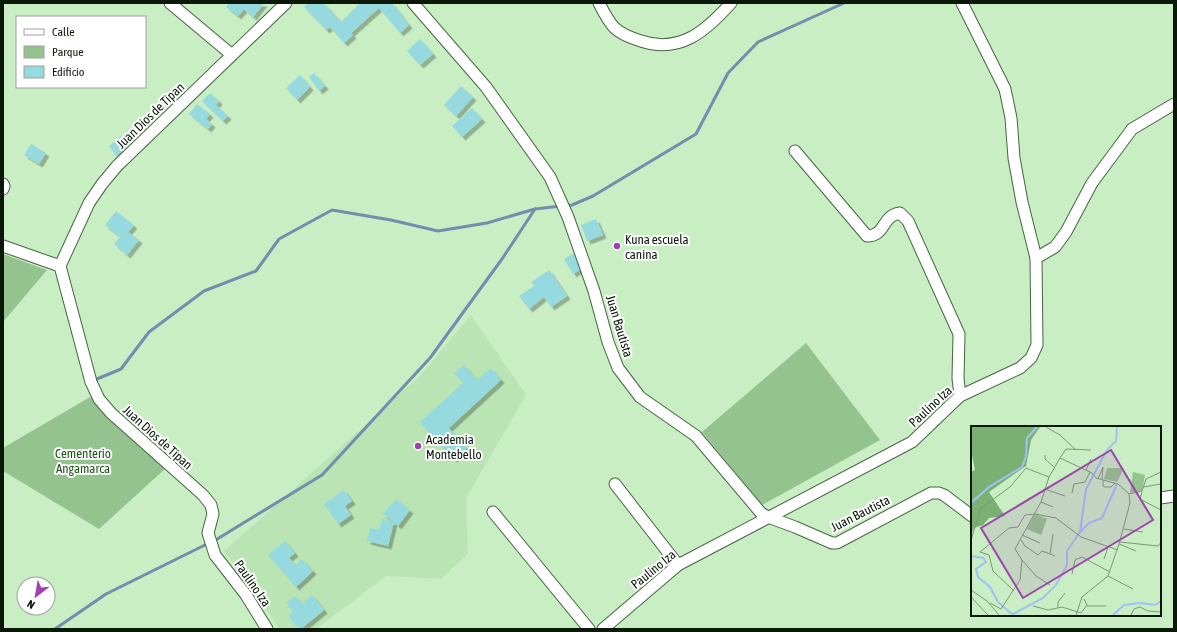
<svg xmlns="http://www.w3.org/2000/svg" width="1177" height="632" viewBox="0 0 1177 632" font-family="'Asap Condensed',sans-serif">
	<style>
		.built { fill: #bae4b4 }
		.green { fill: #95c38f }
		.lines { fill: none; stroke-linecap: round; stroke-linejoin: round }
		.stream { stroke: #748daf; stroke-width: 3 }
		.building { fill: #96dadf; filter: url(#shadow) }
		.street-casing { stroke: #456541; stroke-width: 13 }
		.street { stroke: #fff; stroke-width: 11 }
		.poi-dot { fill: #9e43ae; stroke: #fff; stroke-width: 1.5 }
		.labels { text-anchor: middle; stroke-width: 4; stroke-linejoin: round; paint-order: stroke }
		.street-label { font-size: 13px; fill: #0a1709; stroke: #fff }
		.poi-label { font-size: 13px; fill: #0a1709; stroke: #fff; text-anchor: start }
		.park-label { font-size: 13px; fill: #1d5417; stroke: #fff }
		.inset-river { fill: none; stroke: #a1c0f6; stroke-width: 2 }
		.inset-road { fill: none; stroke: #7d9879; stroke-width: 1 }
		.view { fill: #9e43ae; fill-opacity: 0.15; stroke: #9e43ae; stroke-width: 2 }
		.inset-edge { fill: none; stroke: #0a1709; stroke-width: 2 }
	</style>
	<defs>
		<filter id="shadow"><feDropShadow dx="3.5" dy="3.5" stdDeviation="0" flood-color="#0004"/></filter>
	</defs>
	<rect width="100%" height="100%" fill="#c9eec4"/>
	<!-- built -->
	<polygon class="built" points="471,315 526,395 466,498 468,554 441,579 386,576 316,629 280,629 224,551 419,377"/>
	<!-- green -->
	<g class="green">
		<polygon points="3,254 47,270 3,322"/>
		<polygon points="806,343 880,440 762,505 702,432"/>
		<polygon points="90,397 166,468 99,529 3,471 3,448"/>
	</g>
	<g class="lines">
		<!-- stream -->
		<g class="stream">
			<polyline points="566,206 572,205 593,196 696,134 728,73 758,42 844,3"/>
			<polyline points="92,381 121,369 149,332 204,291 256,271 279,239 332,210 391,220 438,231 487,223 535,209"/>
			<polyline points="214,541 322,475 430,358 502,259 535,209 561,206"/>
			<polyline points="55,629 106,594 209,543"/>
		</g>
	</g>
	<!-- building -->
	<g class="building">
		<polygon points="229,3 264,3 253,17 244,9 238,16 226,7"/>
		<polygon points="307,3 324,3 341,22 360,3 392,3 409,25 400,33 379,8 351,33 353,35 344,43 330,27 326,30 304,7"/>
		<polygon points="420,39 433,54 420,65 407,51"/>
		<polygon points="314,73 325,86 319,91 309,77"/>
		<polygon points="300,75 310,87 297,100 286,88"/>
		<polygon points="461,86 473,97 456,116 444,105"/>
		<polygon points="210,93 219,101 216,105 228,116 223,121 202,101"/>
		<polygon points="197,104 210,114 206,119 212,124 208,129 189,114"/>
		<polygon points="472,108 482,119 462,137 452,126"/>
		<polygon points="122,136 129,146 116,156 109,146"/>
		<polygon points="31,144 46,153 39,164 24,155"/>
		<polygon points="116,211 134,225 128,232 139,240 127,255 114,244 120,237 105,225"/>
		<polygon points="596,219 603,235 587,241 581,225"/>
		<polygon points="574,253 583,268 573,274 564,259"/>
		<polygon points="549,270 567,296 551,307 544,297 529,309 519,296 534,286 531,282"/>
		<polygon points="464,365 477,380 491,368 501,380 449,428 467,448 454,459 420,422 463,383 454,373"/>
		<polygon points="344,490 352,501 345,506 351,515 338,524 324,504"/>
		<polygon points="396,499 410,510 398,526 394,522 388,546 367,541 370,528 379,530 382,519 394,522 383,514"/>
		<polygon points="285,541 295,553 289,558 296,565 302,559 313,571 296,587 268,555"/>
		<polygon points="312,595 324,610 301,629 299,629 288,616 293,612 286,603 295,596 302,604"/>
	</g>
	<g class="lines">
		<defs>
			<g id="street">
				<polyline points="170,3 232,55"/>
				<polyline points="413,3 486,87 550,177 568,217 594,291 608,342 618,368 640,397 696,436 761,513 768,517 795,527 832,543 837,543 931,493 939,493 944,495 972,516"/>
				<path d="M599 3C611 27 615 33 641 41 680 54 706 31 731 3"/>
				<polyline points="962,3 1005,89 1011,118 1014,158 1022,202 1036,258"/>
				<path d="M795 151 867 236C886 236 881 216 900 213L908 221 959 334 958 378 960 396"/>
				<polyline points="3,184 4,186 3,189"/>
				<polyline points="3,246 60,266"/>
				<polyline points="615,484 678,565"/>
				<polyline points="1160,498 1174,496"/>
				<polyline points="493,512 589,629"/>
				<polyline points="267,629 246,595 215,555 208,533 213,514 211,505 203,495 111,413 99,399 91,382 60,266 89,203 102,184 117,166 286,3"/>
				<polyline points="603,629 678,565 912,442 960,396 1020,368 1031,358 1037,345 1036,258 1055,247 1066,232 1092,183 1132,129 1174,104"/>
			</g>
		</defs>
		<!-- street casing -->
		<use href="#street" class="street-casing"/>
		<!-- street -->
		<use href="#street" class="street"/>
	</g>
	<!-- markers -->
	<g class="poi-dot">
		<circle cx="617" cy="246" r="4"/>
		<circle cx="418" cy="446" r="4"/>
	</g>
	<g class="labels">
		<!-- street labels -->
		<g class="street-label">
			<text transform="translate(150 115) rotate(-44)" y="5">Juan Dios de Tipan</text>
			<text transform="translate(620 326) rotate(73)" y="5">Juan Bautista</text>
			<text transform="translate(930 406) rotate(-43)" y="5">Paulino Iza</text>
			<text transform="translate(158 437) rotate(42)" y="5">Juan Dios de Tipan</text>
			<text transform="translate(860 513) rotate(-27)" y="5">Juan Bautista</text>
			<text transform="translate(653 569) rotate(-39)" y="5">Paulino Iza</text>
			<text transform="translate(253 583) rotate(55)" y="5">Paulino Iza</text>
		</g>
		<!-- poi labels -->
		<g class="poi-label">
			<text x="625" y="244">Kuna escuela<tspan x="625" dy="15">canina</tspan></text>
			<text x="426" y="444">Academia<tspan x="426" dy="15">Montebello</tspan></text>
		</g>
		<!-- park labels -->
		<g class="park-label">
			<text x="83" y="458">Cementerio<tspan x="83" dy="15">Angamarca</tspan></text>
		</g>
	</g>
	<!-- overview -->
	<g transform="translate(971 426)">
		<rect width="190" height="190" fill="#c9eec4"/>
		<path d="M136 42H153L146 56 133 53ZM162 46 174 49 171 65 159 67ZM64 88 76 93 70 109 56 103Z" fill="#95c38f"/>
		<path d="M0 1H69L60 14 55 40 18 66 34 90 18 92 12 99 3 102 0 110V46L4 44 0 24Z" fill="#7ab173"/>
		<path class="inset-river" d="M0 77 18 61 51 41 55 30 56 12 66 1M109 106 118 97 131 92 146 58M0 130 12 132 15 136 5 143 7 151 19 161 27 176 42 189M42 188 72 172 85 159 96 139V125L109 106 115 63 136 24 145 15 146 1M142 189 153 179 169 177 184 179 190 175"/>
		<path class="inset-road" d="M75 1 89 9 105 24M74 29V33L83 41M89 32 95 23 120 24M115 44 120 33M127 53 132 41 131 53M132 54V60L134 61H140L144 57M172 61 190 58M74 63 94 70M171 66 169 73 190 84M101 67 103 58 114 56 119 46M158 68 171 65 175 53 190 46M70 76 82 81M153 103 172 106M51 109 69 117M0 114 10 82 39 61 55 42 78 51M50 114 54 120 67 129 71 125 84 130M149 116 187 120 190 116M148 118 165 125M79 128 82 108M133 133 137 121M51 134 65 150 79 159M101 148 104 134 111 131 139 146M137 150 162 163M0 164 16 175 28 189M43 165 22 145 18 129 9 126 38 102 47 101 54 89 64 88 85 92 110 111 147 124M0 171 17 189M19 177 30 183 49 154 51 134 44 123 70 76 78 51 89 32 121 47 125 52 147 58 158 68 159 77 148 118 137 150 111 171 105 189M62 180 77 184 91 181 110 187 116 179 113 173M116 180H135M87 181V176L94 167M160 189 163 183 169 181 177 185 190 186"/>
		<path class="view" d="M140 24 182 94 52 172 10 102Z"/>
		<rect width="190" height="190" class="inset-edge"/>
	</g>
	<!-- border -->
	<rect width="1177" height="632" fill="none" stroke="#0a1709" stroke-width="8"/>
	<!-- legend -->
	<rect x="16" y="16" width="130" height="72" fill="#ffffff" stroke="#9da29d"/>
	<rect x="24" y="29" width="20" height="6" fill="#ffffff" stroke="#9da29d"/>
	<text x="52" y="36" font-size="12" fill="#0a1709">Calle</text>
	<rect x="24" y="46" width="20" height="12" fill="#95c38f" stroke="#9da29d"/>
	<text x="52" y="56" font-size="12" fill="#0a1709">Parque</text>
	<rect x="24" y="66" width="20" height="12" fill="#96dadf" stroke="#9da29d"/>
	<text x="52" y="76" font-size="12" fill="#0a1709">Edificio</text>
	<!-- north arrow -->
	<g transform="translate(36 596) rotate(211)"><circle r="19" fill="#ffffff" stroke="#9da29d"/>
	<path d="M0-3L7 15L0 10L-7 15Z" fill="#9e43ae"/>
	<text y="-6" font-size="11" font-weight="bold" text-anchor="middle" fill="#0a1709">N</text>
	</g>
</svg>
